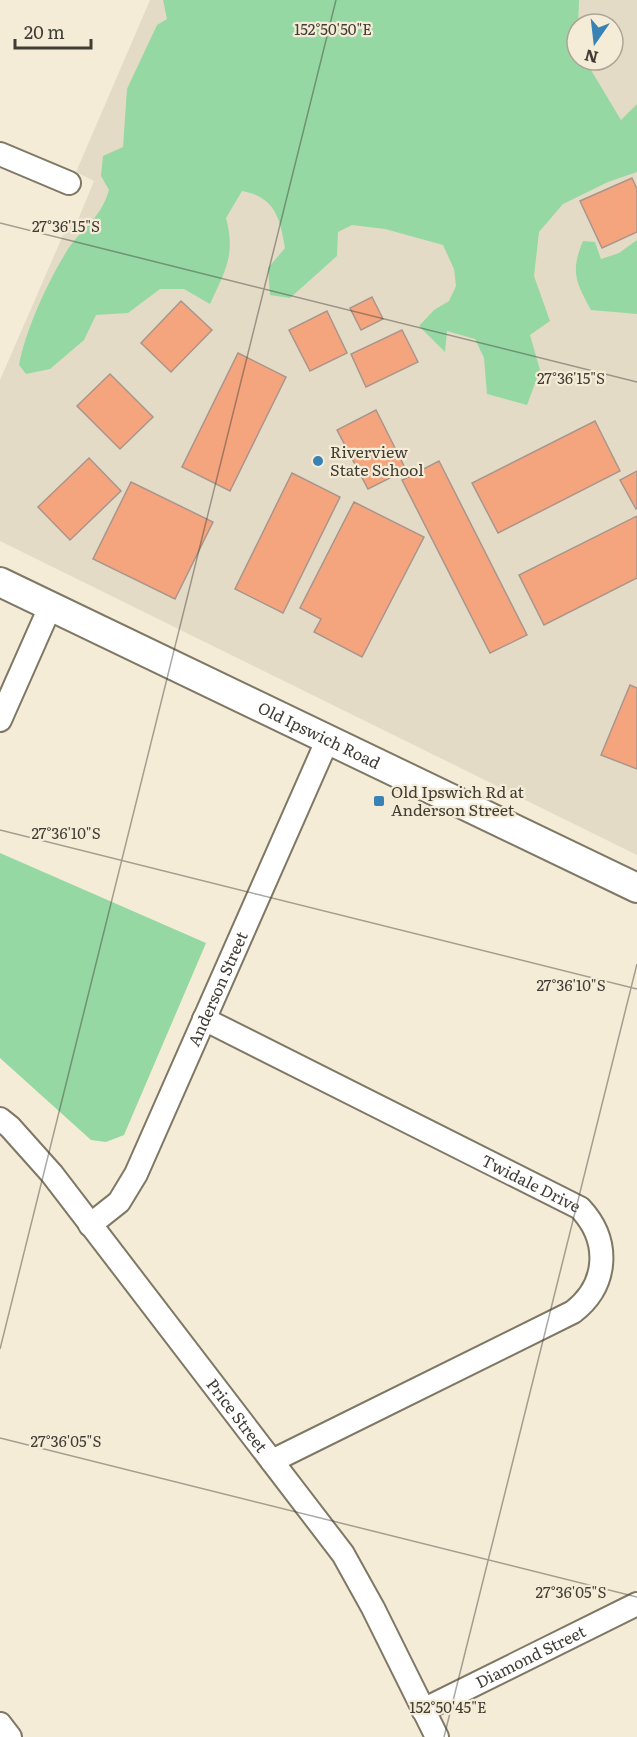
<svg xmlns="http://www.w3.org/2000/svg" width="637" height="1737" viewBox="0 0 637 1737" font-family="Literata,serif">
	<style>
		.education { fill: #e4dbc7; fill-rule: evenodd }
		.green { fill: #96d8a3 }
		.building { fill: #f5a57e; stroke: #aa958c; stroke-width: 1.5 }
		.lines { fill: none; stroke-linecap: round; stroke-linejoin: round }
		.minor-casing { stroke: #7f7865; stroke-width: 26 }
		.tertiary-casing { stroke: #7f7865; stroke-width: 32 }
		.minor { stroke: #fff; stroke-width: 22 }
		.tertiary { stroke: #fff; stroke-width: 28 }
		.ticks { fill: none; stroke: #403d35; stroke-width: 1.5; stroke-opacity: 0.45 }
		.poi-dot { fill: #3882b6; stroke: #f5ecd7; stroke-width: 2 }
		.labels { text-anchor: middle; stroke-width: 4.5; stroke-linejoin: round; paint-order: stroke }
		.poi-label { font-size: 16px; fill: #403d35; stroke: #f5ecd7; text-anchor: start }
		.street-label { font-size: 16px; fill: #403d35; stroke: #f5ecd7 }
		.ticks-label { font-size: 15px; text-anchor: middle; fill: #403d35; stroke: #f5ecd7; stroke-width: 4.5; stroke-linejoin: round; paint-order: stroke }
	</style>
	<rect width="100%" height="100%" fill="#f5ecd7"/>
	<!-- education -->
	<path class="education" d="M150 0H637V855L0 541V380L70 219 77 222 94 181 76 172ZM577 24H613V60H577Z"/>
	<!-- green -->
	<g class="green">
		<path d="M163 0H579L577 60H585L621 120 637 104V172L608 182 563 204 539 232 534 276 550 321 530 335 540 370 527 405 487 394 484 358 475 339 447 331 445 352 419 326 434 310 449 301 456 286 454 269 443 245 385 229 352 225 338 232 337 256 290 298 270 295 268 268 285 248C280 218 275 197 242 191L226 218C236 255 225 271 210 304L184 289H160L128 313 96 315 84 340 50 369 26 374 19 365C25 332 47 283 65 254 80 228 100 221 109 190L101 176 103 156 123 147 127 89 157 25 167 19Z"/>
		<path d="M637 240V314L591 310C576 282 570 272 583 241L595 242 601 259 619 253Z"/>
		<polygon points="0,853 206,943 124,1135 106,1142 91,1140 0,1058"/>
	</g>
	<!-- building -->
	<g class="building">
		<polygon points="632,178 637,189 637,232 602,248 580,201"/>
		<polygon points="372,297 383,319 361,330 350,308"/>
		<polygon points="181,301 212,330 171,372 141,343"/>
		<polygon points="327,311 347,353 310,371 289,330"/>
		<polygon points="402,330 418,362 366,387 351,354"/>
		<polygon points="238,353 286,377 230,491 182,467"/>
		<polygon points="110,374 153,417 120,449 77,406"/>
		<polygon points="376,410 406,470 368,489 337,430"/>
		<polygon points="595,421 620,471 498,533 472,483"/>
		<polygon points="89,458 121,491 70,540 38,507"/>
		<polygon points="439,461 527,635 490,653 402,480"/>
		<polygon points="637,471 637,508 636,509 620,480"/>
		<polygon points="292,473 340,497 283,613 235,589"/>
		<polygon points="131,482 213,522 175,599 93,559"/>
		<polygon points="354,502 424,537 362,657 314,632 321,619 300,608"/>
		<polygon points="637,516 637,578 544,625 519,575"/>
		<polygon points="630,685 637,688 637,769 601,755"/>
	</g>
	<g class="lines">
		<defs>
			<g id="minor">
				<polyline points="0,154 69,183"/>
				<polyline points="0,720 50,607"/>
				<path id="s1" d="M204 1019 580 1208C611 1241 608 1285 573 1312L272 1461"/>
				<path id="s2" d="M0 1119 10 1127 52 1174 343 1554 373 1608 437 1737"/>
				<path id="s3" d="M90 1225 119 1202 136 1174 327 741"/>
				<path id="s4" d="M423 1710 637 1604"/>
				<polyline points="0,1724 10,1737"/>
			</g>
			<g id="tertiary">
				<path id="s5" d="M0 582 637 888"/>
			</g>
		</defs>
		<!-- minor casing -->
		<use href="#minor" class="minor-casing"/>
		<!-- tertiary casing -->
		<use href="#tertiary" class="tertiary-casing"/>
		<!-- minor -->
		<use href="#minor" class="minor"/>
		<!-- tertiary -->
		<use href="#tertiary" class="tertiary"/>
	</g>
	<!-- ticks -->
	<path class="ticks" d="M0 223 637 382M0 830 637 989M0 1349 336 0M0 1438 637 1597M444 1737 637 964"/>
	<!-- markers -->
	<g class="poi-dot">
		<circle cx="318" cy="461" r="6"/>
		<rect x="373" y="795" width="12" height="12" rx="3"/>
	</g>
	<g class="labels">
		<!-- poi labels -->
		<g class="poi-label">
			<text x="330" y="458">Riverview<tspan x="330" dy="18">State School</tspan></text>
			<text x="391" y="798">Old Ipswich Rd at<tspan x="391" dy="18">Anderson Street</tspan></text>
		</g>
		<!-- street labels -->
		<g class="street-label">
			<text dy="6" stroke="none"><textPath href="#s5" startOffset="354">Old Ipswich Road</textPath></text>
			<text dy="6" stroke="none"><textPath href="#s3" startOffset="272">Anderson Street</textPath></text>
			<text dy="6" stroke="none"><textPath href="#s1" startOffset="366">Twidale Drive</textPath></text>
			<text dy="6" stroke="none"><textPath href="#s2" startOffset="380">Price Street</textPath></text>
			<text dy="6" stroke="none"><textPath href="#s4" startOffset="120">Diamond Street</textPath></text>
		</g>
	</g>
	<g class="ticks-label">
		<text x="333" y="35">152°50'50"E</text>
		<text x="66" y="232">27°36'15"S</text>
		<text x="571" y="384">27°36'15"S</text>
		<text x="66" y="839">27°36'10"S</text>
		<text x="571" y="991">27°36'10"S</text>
		<text x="66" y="1447">27°36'05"S</text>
		<text x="571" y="1598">27°36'05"S</text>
		<text x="448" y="1713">152°50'45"E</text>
	</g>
	<!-- north arrow -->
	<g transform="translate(595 42) rotate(194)"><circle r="28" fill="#f5ecd7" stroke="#ada696" stroke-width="1.5"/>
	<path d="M0-4.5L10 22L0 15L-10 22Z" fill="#3882b6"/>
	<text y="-9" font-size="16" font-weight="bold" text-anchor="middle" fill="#403d35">N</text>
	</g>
	<!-- scale -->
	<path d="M15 39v9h76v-9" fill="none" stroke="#403d35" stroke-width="3"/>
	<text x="24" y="39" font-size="18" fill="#403d35" stroke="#f5ecd7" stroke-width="4.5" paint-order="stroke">20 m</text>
</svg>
